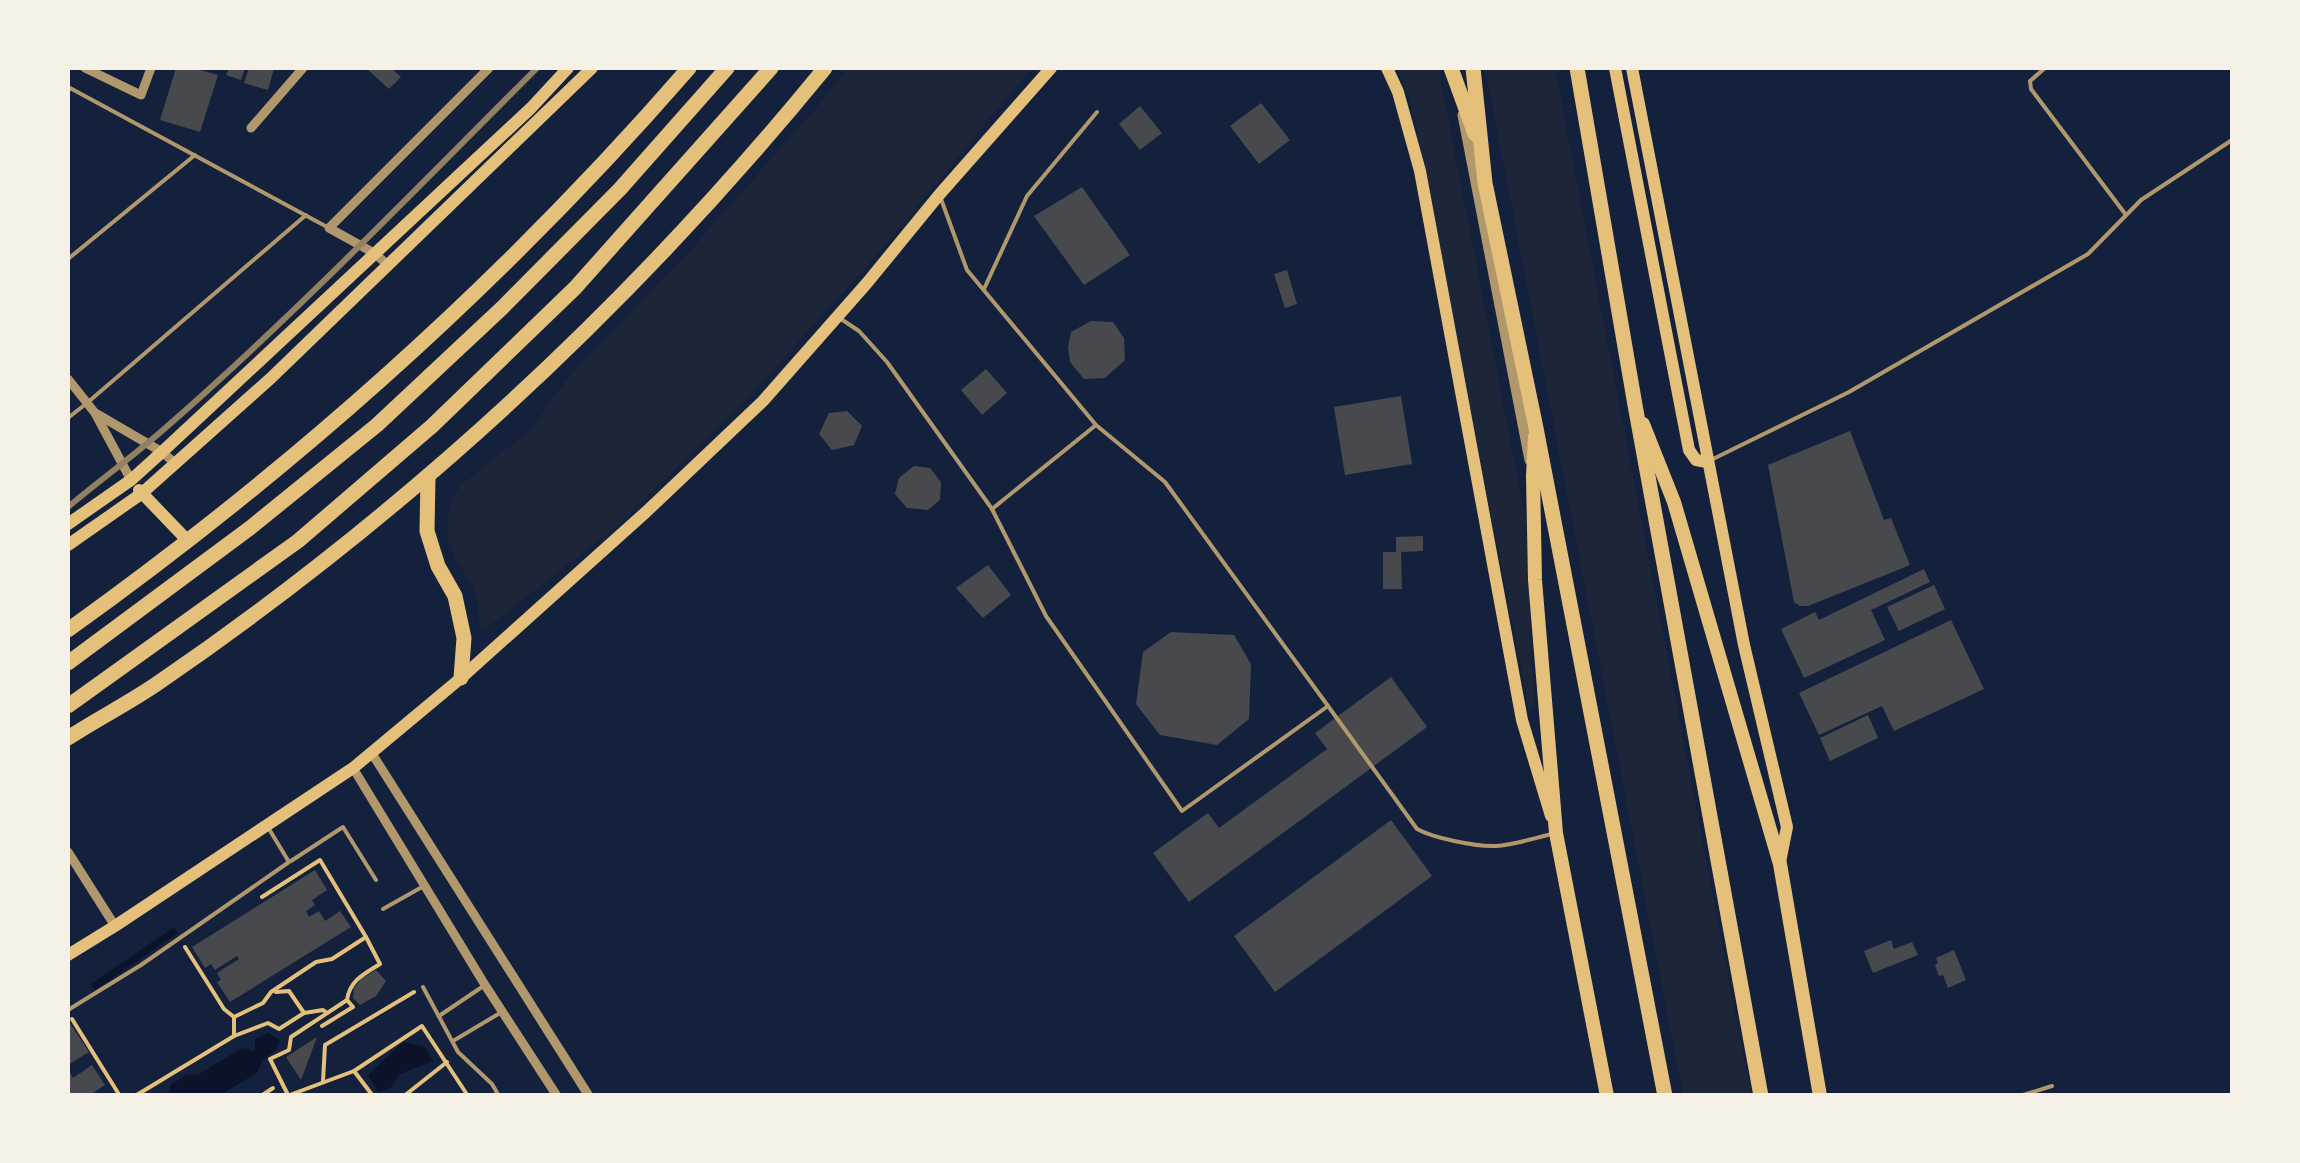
<svg xmlns="http://www.w3.org/2000/svg" width="2300" height="1163" viewBox="0 0 2300 1163" font-family="'IBM Plex Serif',serif">
	<style>
		.green { fill: #1d2539 }
		.water { fill: #0b132b }
		.building { fill: #48494c }
		.lines { fill: none; stroke-linecap: round; stroke-linejoin: round }
		.path { stroke: #e5c07b; stroke-width: 4 }
		.service { stroke: #b1986c; stroke-width: 4 }
		.minor { stroke: #b1986c; stroke-width: 9 }
		.tertiary { stroke: #b1986c; stroke-width: 11 }
		.secondary { stroke: #e5c07b; stroke-width: 12 }
		.primary { stroke: #e5c07b; stroke-width: 14 }
		.trunk { stroke: #e5c07b; stroke-width: 15 }
		.rail { stroke: #918062; stroke-width: 6 }
	</style>
	<rect width="100%" height="100%" fill="#14213d"/>
	<!-- green -->
	<g class="green">
		<path d="M848 68H1031L890 240 747 399 617 526 484 630 479 627C479 616 480 605 476 595 471 579 459 568 453 553 442 531 447 505 461 485L533 428 552 398 578 367 688 253 816 108Z"/>
		<polygon points="1397,68 1438,68 1439,72 1526,521 1534,707 1529,710 1412,108"/>
		<polygon points="1485,68 1555,68 1751,1095 1683,1095"/>
	</g>
	<!-- water -->
	<g class="water">
		<polygon points="174,927 178,933 95,990 91,984"/>
		<polygon points="268,1033 280,1040 276,1050 262,1061 257,1073 220,1095 162,1095 169,1091 170,1085 187,1074 197,1075 242,1048 255,1051 255,1039"/>
		<polygon points="403,1042 424,1046 433,1061 400,1074 391,1088 378,1092 368,1075"/>
	</g>
	<!-- building -->
	<g class="building">
		<polygon points="176,68 193,68 218,75 200,132 160,120"/>
		<polygon points="229,68 245,68 241,80 226,75"/>
		<polygon points="249,68 274,68 268,90 244,83"/>
		<polygon points="366,68 391,68 401,77 389,89"/>
		<polygon points="1261,103 1290,140 1259,164 1230,126"/>
		<polygon points="1140,106 1162,133 1140,150 1119,124"/>
		<polygon points="1082,187 1130,255 1084,285 1034,216"/>
		<polygon points="1287,270 1297,304 1285,308 1274,274"/>
		<polygon points="1091,321 1113,322 1124,338 1125,360 1105,378 1084,379 1070,362 1068,347 1071,332"/>
		<polygon points="986,369 1007,393 982,415 961,390"/>
		<polygon points="1401,396 1412,464 1345,475 1334,407"/>
		<polygon points="847,411 862,426 854,445 832,450 819,434 829,413"/>
		<polygon points="1850,431 1884,520 1891,518 1910,565 1808,606 1800,606 1794,602 1768,465"/>
		<polygon points="914,466 930,468 941,482 940,500 928,510 907,508 895,494 899,478"/>
		<polygon points="1423,536 1423,551 1401,552 1402,589 1383,589 1383,552 1396,552 1396,537"/>
		<polygon points="988,565 1011,595 983,618 956,588"/>
		<polygon points="1924,569 1930,582 1871,610 1885,640 1804,678 1781,629 1815,612 1819,620"/>
		<polygon points="1934,585 1945,609 1899,631 1887,607"/>
		<polygon points="1951,620 1984,689 1894,731 1882,706 1819,735 1799,693"/>
		<polygon points="1171,632 1234,635 1251,664 1249,719 1217,745 1160,735 1136,704 1143,652"/>
		<polygon points="1391,677 1427,727 1189,902 1153,853 1208,813 1219,828 1327,749 1315,733"/>
		<polygon points="1868,715 1878,738 1830,761 1820,738"/>
		<polygon points="1391,820 1432,876 1275,992 1234,936"/>
		<polygon points="315,870 327,890 312,900 315,905 306,911 309,917 319,911 325,921 340,911 351,927 230,1002 217,982 221,980 217,973 239,959 237,956 215,970 211,964 205,968 192,947"/>
		<polygon points="1891,940 1894,949 1912,942 1918,955 1873,973 1864,951"/>
		<polygon points="1954,950 1966,980 1948,988 1943,975 1939,976 1935,965 1938,963 1936,958"/>
		<polygon points="376,970 386,981 376,996 360,1005 353,998 354,988 361,979"/>
		<polygon points="70,1023 89,1052 68,1065 68,1024"/>
		<polygon points="317,1037 301,1080 286,1057"/>
		<polygon points="92,1065 105,1085 88,1096 68,1096 68,1069 73,1078"/>
	</g>
	<g class="lines">
		<!-- path -->
		<g class="path">
			<polyline points="276,992 289,991 304,1013 323,1010 327,1013"/>
			<polyline points="234,1017 263,1003 271,992 316,962 332,959 366,937 320,860 262,897"/>
			<polyline points="72,1019 120,1096"/>
			<polyline points="322,1026 353,1007 347,1000"/>
			<polyline points="234,1036 268,1023 279,1029 304,1013"/>
			<polyline points="354,1071 422,1026 468,1096"/>
			<polyline points="323,1081 325,1045 414,992"/>
			<path d="M288 1095 270 1059 289 1050 291 1037 347 1000C350 980 364 974 380 964L366 937"/>
			<polyline points="135,1096 234,1036 234,1017 224,1009 185,947"/>
			<polyline points="261,1096 273,1088"/>
			<polyline points="287,1096 354,1071 373,1096"/>
			<polyline points="404,1096 447,1062"/>
		</g>
		<!-- service -->
		<g class="service">
			<polyline points="2045,68 2030,81 2031,89 2126,215"/>
			<polyline points="68,91 70,88 329,228"/>
			<polyline points="941,199 967,270 1096,425 1165,482 1328,706 1182,811 1046,616 992,509"/>
			<polyline points="68,259 195,155"/>
			<polyline points="984,289 1027,196 1097,112"/>
			<polyline points="838,317 859,331 887,362 992,509 1096,425"/>
			<polyline points="68,418 87,403 306,215"/>
			<polyline points="1711,460 1849,392 2088,254 2141,200 2232,140"/>
			<path d="M1328 706 1417 829C1433 838 1477 847 1496 846 1514 845 1534 838 1552 834"/>
			<polyline points="291,861 343,827 376,880"/>
			<polyline points="383,909 422,887"/>
			<polyline points="423,987 458,1052 492,1084 499,1096"/>
			<polyline points="68,1010 141,965 289,862 269,829"/>
			<polyline points="439,1016 485,985"/>
			<polyline points="453,1041 500,1013"/>
			<polyline points="2020,1096 2052,1086"/>
		</g>
		<!-- minor -->
		<g class="minor">
			<polyline points="85,68 141,95 151,68"/>
			<polyline points="251,128 303,68"/>
			<polyline points="387,264 374,253 329,228 489,68"/>
			<polyline points="68,379 95,413 131,480"/>
			<polyline points="97,414 162,452 176,464"/>
			<polyline points="371,752 589,1096"/>
			<polyline points="353,768 485,985 557,1096"/>
			<polyline points="68,852 115,926"/>
		</g>
		<!-- tertiary -->
		<polyline class="tertiary" points="1463,115 1530,460"/>
		<!-- secondary -->
		<g class="secondary">
			<polyline points="1387,68 1398,92 1420,171 1522,720 1551,816"/>
			<polyline points="1615,68 1689,450 1696,460 1707,462"/>
			<polyline points="1632,68 1744,645 1787,827 1780,862"/>
			<polyline points="139,490 188,541"/>
			<polyline points="68,524 131,480 162,452 531,108 568,68"/>
			<polyline points="68,545 141,494 271,378 592,68"/>
			<polyline points="68,955 115,926 353,768 461,678 646,512 763,401 867,283 939,195 1051,68"/>
		</g>
		<!-- primary -->
		<g class="primary">
			<polyline points="1643,424 1674,502 1780,864 1820,1096"/>
			<polyline points="1535,437 1533,476 1535,580 1556,833 1607,1096"/>
		</g>
		<!-- trunk -->
		<g class="trunk">
			<polyline points="1451,68 1475,134"/>
			<polyline points="1473,68 1485,183 1535,423 1665,1096"/>
			<polyline points="1577,68 1635,405 1761,1096"/>
			<polyline points="428,476 427,531 438,566 455,596 464,638 461,678"/>
			<path d="M68 630C297 466 504 281 689 68"/>
			<polyline points="68,663 250,528 377,425 502,308 620,189 727,68"/>
			<polyline points="68,706 298,541 432,426 575,288 771,68"/>
			<path d="M68 738C97 719 129 703 158 683 409 511 633 303 825 68"/>
		</g>
		<!-- rail -->
		<path class="rail" d="M68 507C99 481 132 457 163 430 294 316 415 190 537 68"/>
	</g>
	<!-- border -->
	<rect width="2300" height="1163" fill="none" stroke="#f6f1e7" stroke-width="140"/>
</svg>
